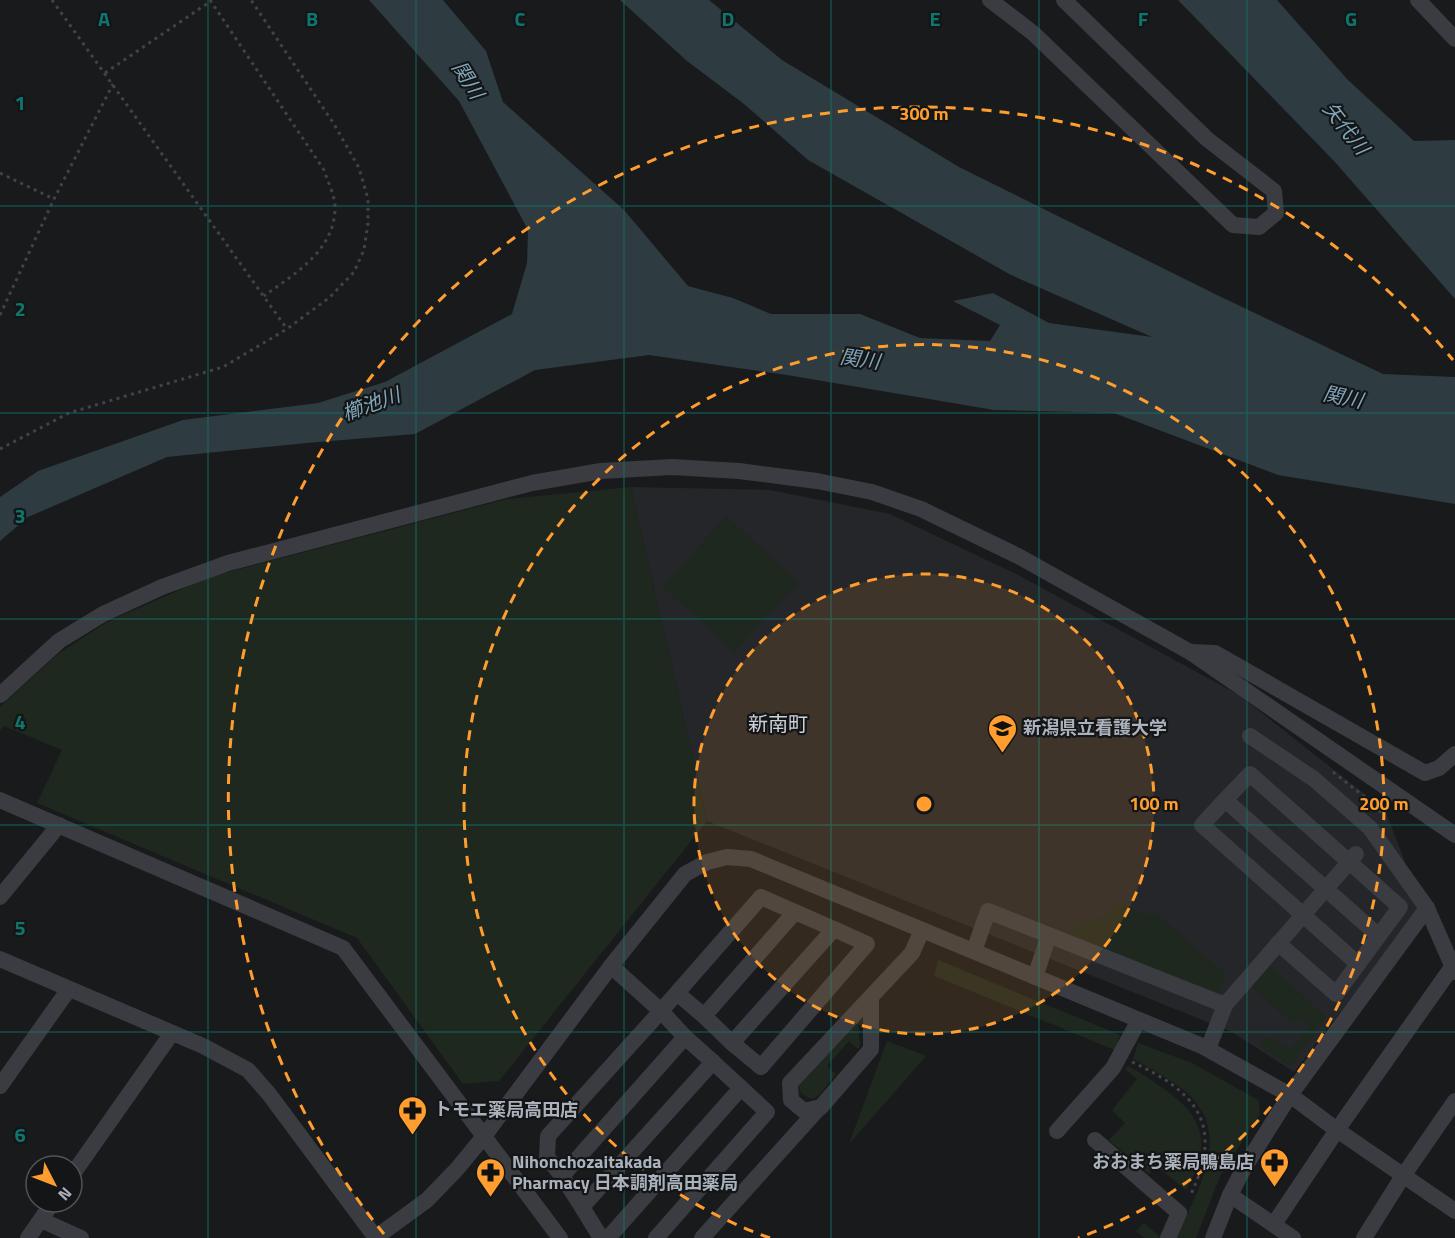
<svg xmlns="http://www.w3.org/2000/svg" width="1455" height="1238" viewBox="0 0 1455 1238" font-family="'Titillium Web','Noto Sans JP',sans-serif">
	<style>
		.built { fill: #252629 }
		.green { fill: #1f281f }
		.water { fill: #2e3b41 }
		.lines { fill: none; stroke-linecap: round; stroke-linejoin: round }
		.path { stroke: #404348; stroke-width: 3; stroke-dasharray: 3 4.5; stroke-linecap: butt }
		.minor { stroke: #3a3c41; stroke-width: 16 }
		.grid { fill: none; stroke: #0f766e; stroke-width: 1.5; stroke-opacity: 0.55 }
		.ring { fill: none; stroke: #ff9e2e; stroke-width: 3; stroke-dasharray: 10 8 }
		.labels { text-anchor: middle; stroke-width: 4.5; stroke-linejoin: round; paint-order: stroke }
		.poi-label { font-size: 18px; font-weight: bold; fill: #abb2bc; stroke: #141517; text-anchor: start }
		.water-label { font-size: 20px; font-style: italic; fill: #80a6b9; stroke: #141517 }
		.neighbourhood-label { font-size: 20px; fill: #ccd1d8; stroke: #141517 }
		.grid-label { font-size: 20px; text-anchor: middle; font-weight: bold; fill: #0f766e; stroke: #141517; stroke-width: 4.5; stroke-linejoin: round; paint-order: stroke }
		.centre { fill: #ff9e2e; stroke: #141517; stroke-width: 3 }
		.ring-label { font-size: 18px; text-anchor: middle; font-weight: bold; fill: #ff9e2e; stroke: #141517; stroke-width: 4.5; stroke-linejoin: round; paint-order: stroke }
	</style>
	<rect width="100%" height="100%" fill="#191a1c"/>
	<!-- built -->
	<polygon class="built" points="631,487 770,490 890,514 1020,576 1239,695 1385,810 1422,906 1294,1072 1232,1032 707,821"/>
	<!-- green -->
	<g class="green">
		<polygon points="631,487 707,821 499,1081 463,1084 357,938 37,803 62,750 4,726 0,730 0,707 58,654 107,622 209,577 507,499"/>
		<polygon points="726,516 799,582 735,652 663,587"/>
		<path d="M1119 902C1130 908 1143 916 1156 913L1226 974 1216 995 1069 935 1076 925 1103 917Z"/>
		<polygon points="938,960 1120,1035 1115,1050 934,976"/>
		<polygon points="1267,963 1326,1017 1291,1066 1258,1045 1266,1036 1291,1049 1308,1026 1297,1019 1293,1024 1249,984"/>
		<path d="M858 1019 860 1046 858 1049 849 1041 827 1066 836 1074 819 1095 813 1099C805 1097 799 1094 799 1085Z"/>
		<polygon points="887,1041 926,1056 849,1144"/>
		<path d="M1138 1043 1192 1063 1258 1100 1260 1114 1221 1174 1196 1238H1176C1197 1191 1235 1134 1185 1091 1169 1078 1151 1069 1133 1059Z"/>
		<path d="M1129 1066C1181 1099 1226 1123 1186 1190L1156 1166 1149 1174 1109 1140 1125 1123 1112 1110 1137 1079 1125 1069Z"/>
		<polygon points="1144,1223 1161,1238 1144,1238 1136,1231"/>
	</g>
	<!-- water -->
	<g class="water">
		<polygon points="369,0 443,0 486,51 503,102 624,210 688,286 733,298 771,314 860,314 920,338 990,341 1000,325 953,301 993,293 1049,323 1152,337 1011,275 808,160 744,104 687,61 620,0 709,0 782,60 959,167 1215,294 1383,374 1455,377 1455,504 1278,475 1114,413 994,410 787,375 649,355 535,370 415,434 307,443 167,457 28,517 0,541 0,497 38,471 183,420 318,403 385,382 512,314 527,263 528,230 459,101"/>
		<polygon points="1178,0 1277,0 1347,79 1414,141 1455,140 1455,299 1334,161"/>
	</g>
	<g class="lines">
		<!-- path -->
		<g class="path">
			<polyline points="52,0 287,329"/>
			<path d="M210 0 324 170C328 183 336 197 335 210 333 252 294 274 264 296"/>
			<polyline points="105,73 211,1"/>
			<polyline points="0,173 54,199"/>
			<polyline points="0,315 54,199 113,84"/>
			<polyline points="0,449 69,413 223,367 287,329 330,297 354,272 364,250 368,223 368,199 359,168 334,124 251,0"/>
			<polyline points="1333,772 1370,801 1382,813"/>
			<path d="M1132 1062C1197 1092 1224 1125 1191 1194"/>
		</g>
		<!-- minor -->
		<g class="minor">
			<polyline points="990,0 1033,33 1233,225 1259,227 1276,213 1274,191 1207,139 1064,0"/>
			<polyline points="1418,0 1455,39"/>
			<polyline points="1191,652 1215,653 1425,773 1439,768 1455,754"/>
			<polyline points="0,695 59,641 103,614 162,587 228,563 532,483 601,471 672,467 739,471 817,481 872,492 921,509 1018,556 1190,652 1455,835"/>
			<polyline points="1250,736 1314,779 1370,828 1427,908 1455,972"/>
			<polyline points="0,800 343,948 560,1238"/>
			<polyline points="1225,800 1250,774 1400,907 1336,994 1278,943"/>
			<polyline points="0,897 59,825"/>
			<polyline points="974,951 988,911 1225,1005 1208,1049"/>
			<polyline points="0,959 203,1046 248,1070 269,1094 376,1238"/>
			<polyline points="1358,964 1202,825 1225,800 1379,936"/>
			<polyline points="611,966 661,1011 761,897 795,912 704,1016 677,993"/>
			<polyline points="1035,977 1049,935"/>
			<polyline points="871,997 871,1049 821,1107 804,1111 791,1100 790,1083 912,953 922,930"/>
			<polyline points="1225,1005 1356,854"/>
			<polyline points="704,1016 732,1043 834,929 795,912"/>
			<polyline points="732,1043 761,1067 867,944 834,929"/>
			<polyline points="0,1086 69,989"/>
			<polyline points="1057,1131 1113,1068 1139,1020"/>
			<polyline points="1095,1140 1179,1213 1168,1238"/>
			<polyline points="72,1175 172,1033"/>
			<polyline points="562,1176 547,1157 548,1136 661,1011 685,1037"/>
			<polyline points="1230,1195 1293,1238"/>
			<polyline points="582,1207 562,1176 685,1037 713,1062"/>
			<polyline points="41,1220 81,1238"/>
			<polyline points="1274,1224 1337,1130 1452,967"/>
			<polyline points="28,1238 53,1202"/>
			<polyline points="375,1238 427,1200 457,1169 485,1135 611,966 685,874 707,862 727,857 751,859 1202,1046 1290,1095 1337,1130 1455,1211"/>
			<polyline points="601,1238 582,1207 713,1062 767,1112 656,1238"/>
			<polyline points="608,1238 741,1088"/>
			<polyline points="702,1238 820,1107"/>
			<polyline points="1213,1238 1230,1195 1244,1168 1290,1095 1427,908"/>
			<polyline points="1364,1238 1403,1176 1455,1101"/>
		</g>
	</g>
	<!-- grid -->
	<path class="grid" d="M208 0V1238M416 0V1238M624 0V1238M831 0V1238M1039 0V1238M1247 0V1238M0 206H1455M0 413H1455M0 619H1455M0 825H1455M0 1032H1455"/>
	<!-- distance rings -->
	<circle cx="924" cy="804" r="230" fill="#ff9e2e" fill-opacity=".12"/>
	<g class="ring">
		<circle cx="924" cy="804" r="230"/>
		<path d="M770 1238A460 460 0 1 1 1078 1238"/>
		<path d="M384 1234A690 690 0 0 1 1453 360"/>
	</g>
	<!-- icons -->
	<defs>
		<symbol id="school-pin" viewBox="-11 -11 22 30"><path d="M0 17L-7.5 6A9.5 9.5 0 1 1 7.5 6Z" fill="#ff9e2e" stroke="#141517"/><path d="M0-5L7-2L0 1L-7-2ZM-4 1L0 2.5L4 1V4Q0 6-4 4Z" fill="#111"/></symbol>
		<symbol id="pharmacy-pin" viewBox="-11 -11 22 30"><path d="M0 17L-7.5 6A9.5 9.5 0 1 1 7.5 6Z" fill="#ff9e2e" stroke="#141517"/><path d="M-2-6h4v4h4v4h-4v4h-4v-4h-4v-4h4Z" fill="#111"/></symbol>
	</defs>
	<g fill-rule="evenodd">
		<use href="#school-pin" x="986" y="712" width="33" height="45"/>
		<use href="#pharmacy-pin" x="396" y="1094" width="33" height="45"/>
		<use href="#pharmacy-pin" x="1258" y="1146" width="33" height="45"/>
		<use href="#pharmacy-pin" x="474" y="1156" width="33" height="45"/>
	</g>
	<g class="labels">
		<!-- poi labels -->
		<g class="poi-label">
			<text x="1023" y="734">新潟県立看護大学</text>
			<text x="434" y="1116">トモエ薬局高田店</text>
			<text x="512" y="1168">Nihonchozaitakada<tspan x="512" dy="21">Pharmacy 日本調剤高田薬局</tspan></text>
			<text x="1254" y="1168" text-anchor="end">おおまち薬局鴨島店</text>
		</g>
		<!-- water labels -->
		<g class="water-label">
			<text transform="translate(468 80) rotate(58)" y="7">関川</text>
			<text transform="translate(1346 128) rotate(52)" y="7">矢代川</text>
			<text transform="translate(860 359) rotate(8)" y="7">関川</text>
			<text transform="translate(1343 397) rotate(12)" y="7">関川</text>
			<text transform="translate(371 404) rotate(-20)" y="7">櫛池川</text>
		</g>
		<!-- neighbourhood labels -->
		<g class="neighbourhood-label">
			<text x="778" y="731">新南町</text>
		</g>
	</g>
	<g class="grid-label">
		<text x="104" y="26">A</text>
		<text x="312" y="26">B</text>
		<text x="520" y="26">C</text>
		<text x="728" y="26">D</text>
		<text x="935" y="26">E</text>
		<text x="1143" y="26">F</text>
		<text x="1351" y="26">G</text>
		<text x="20" y="110">1</text>
		<text x="20" y="316">2</text>
		<text x="20" y="523">3</text>
		<text x="20" y="729">4</text>
		<text x="20" y="935">5</text>
		<text x="20" y="1142">6</text>
	</g>
	<circle cx="924" cy="804" r="9" class="centre"/>
	<g class="ring-label">
		<text x="924" y="120">300 m</text>
		<text x="1154" y="810">100 m</text>
		<text x="1384" y="810">200 m</text>
	</g>
	<!-- north arrow -->
	<g transform="translate(54 1184) rotate(132)"><circle r="28" fill="#141517" stroke="#505459" stroke-width="1.5"/>
	<path d="M0-4.5L10 22L0 15L-10 22Z" fill="#ff9e2e"/>
	<text y="-9" font-size="16" font-weight="bold" text-anchor="middle" fill="#abb2bc">N</text>
	</g>
</svg>
